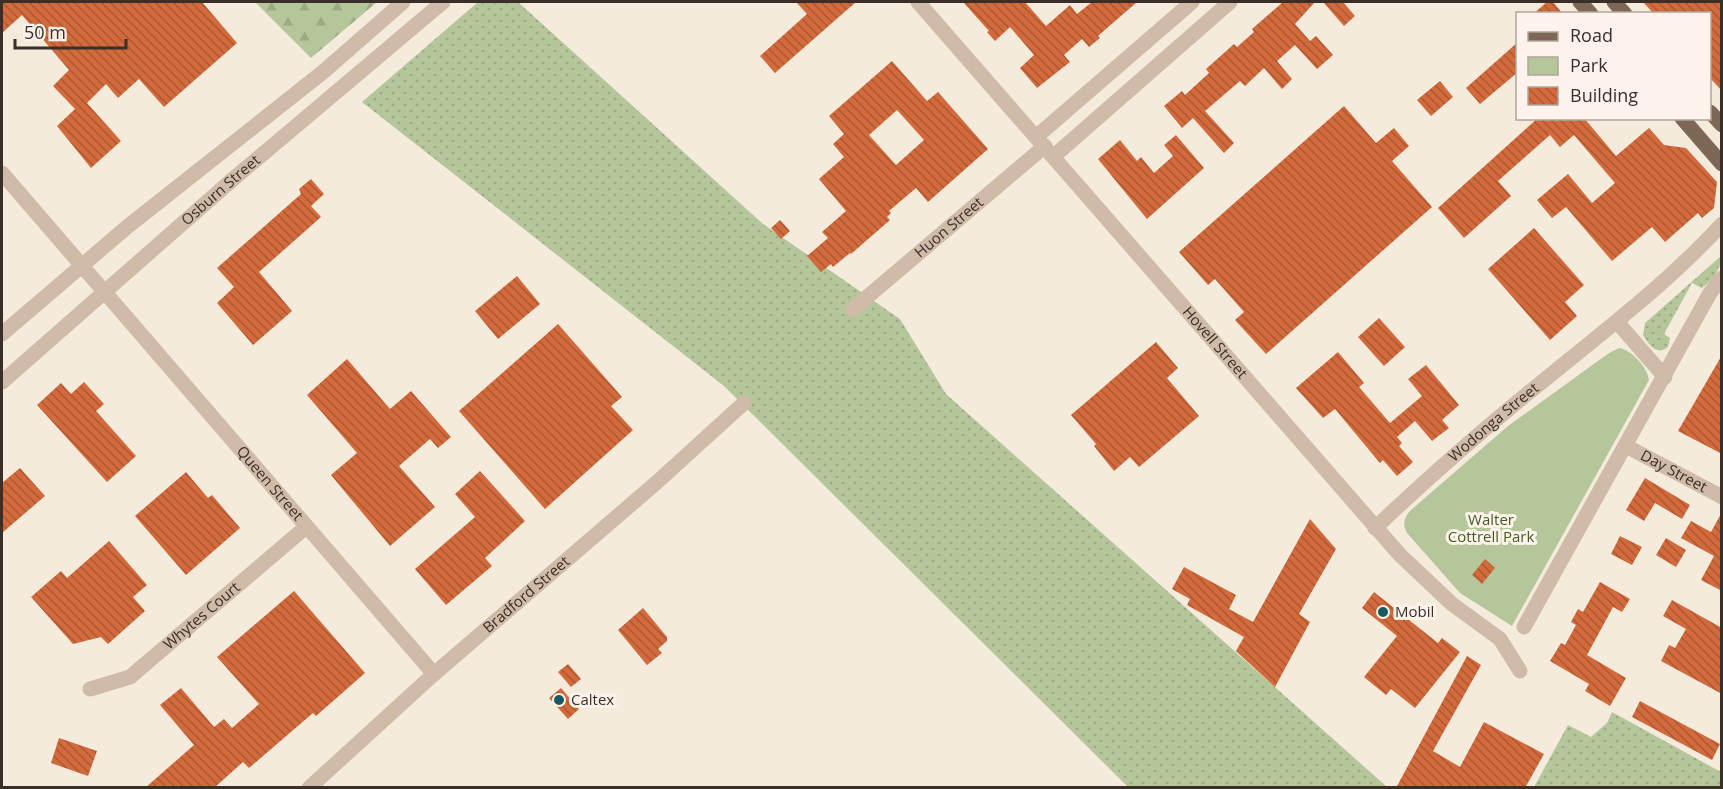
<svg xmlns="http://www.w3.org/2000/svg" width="1723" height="789" viewBox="0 0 1723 789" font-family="'Open Sans',sans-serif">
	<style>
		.grass { fill: url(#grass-dots) }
		.forest { fill: url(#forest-firs) }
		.park { fill: #b5c69a }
		.building { fill: url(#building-back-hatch); fill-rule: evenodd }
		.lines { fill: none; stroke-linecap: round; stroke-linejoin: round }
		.minor { stroke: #cfbba7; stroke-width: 15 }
		.major { stroke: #7e6757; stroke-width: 15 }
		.poi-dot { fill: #185861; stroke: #fcf4ea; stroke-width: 2 }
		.labels { text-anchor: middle; stroke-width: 6; stroke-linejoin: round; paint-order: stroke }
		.street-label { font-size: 15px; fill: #3a2f28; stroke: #fcf4ea }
		.park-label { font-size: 15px; fill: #465b29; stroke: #fcf4ea }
		.poi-label { font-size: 15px; fill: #3a2f28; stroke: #fcf4ea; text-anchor: start }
	</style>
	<defs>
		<pattern id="grass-dots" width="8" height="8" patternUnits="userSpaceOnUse" patternTransform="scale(1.5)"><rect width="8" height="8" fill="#b5c69a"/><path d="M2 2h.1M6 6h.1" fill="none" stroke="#9caa85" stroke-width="1.8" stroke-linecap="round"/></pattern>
		<pattern id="forest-firs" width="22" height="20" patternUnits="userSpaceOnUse" patternTransform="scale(1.5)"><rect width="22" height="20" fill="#b5c69a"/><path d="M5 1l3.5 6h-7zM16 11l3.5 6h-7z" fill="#9caa85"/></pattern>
		<pattern id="building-back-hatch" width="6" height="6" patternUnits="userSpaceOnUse" patternTransform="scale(1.5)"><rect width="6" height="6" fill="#d36a3c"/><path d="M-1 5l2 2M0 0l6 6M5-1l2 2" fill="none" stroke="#ac5832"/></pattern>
	</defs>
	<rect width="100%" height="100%" fill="#f5ebdc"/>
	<!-- grass -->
	<g class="grass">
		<polygon points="478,2 518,2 763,224 900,319 946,394 1387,787 1128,787 724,386 362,102"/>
		<path d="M1721 256C1722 268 1712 281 1702 288L1692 283 1664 334 1670 338 1668 347C1657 356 1649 345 1643 335L1645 323Z"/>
		<polygon points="1612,712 1721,772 1721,787 1534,787 1568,725 1591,737 1607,723"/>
	</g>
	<!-- forest -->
	<polygon class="forest" points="255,2 377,2 311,58"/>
	<!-- park -->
	<path class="park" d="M1619 348C1632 350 1647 367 1649 380L1512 626 1460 593 1407 533C1402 524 1404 517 1411 510L1508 426 1609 353Z"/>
	<!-- building -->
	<g class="building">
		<polygon points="2,2 202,2 237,43 164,107 139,79 118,98 106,84 87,103 121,141 91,168 57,126 75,109 53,86 69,70 22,15 2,33"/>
		<polygon points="796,2 856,2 775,73 760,56 807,14"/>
		<polygon points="963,2 1025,2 1046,26 1070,5 1077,14 1092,2 1137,2 1098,36 1100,38 1089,47 1082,39 1064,55 1070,62 1037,88 1020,68 1034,55 1010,27 995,41 987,32 989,31"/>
		<polygon points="1283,2 1315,2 1295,24 1310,41 1316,36 1333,55 1317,69 1295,45 1277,61 1292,79 1282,89 1264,68 1245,86 1240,81 1205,111 1234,143 1224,153 1193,118 1182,128 1164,106 1182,91 1185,95 1209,73 1206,69 1234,44 1237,47 1254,32 1252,29"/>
		<polygon points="1323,2 1343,2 1355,16 1344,26"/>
		<polygon points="1547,2 1553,2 1563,14 1533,14"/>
		<polygon points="1643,2 1722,2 1722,91 1710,78 1710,14 1654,14"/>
		<polygon points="1518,42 1518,72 1480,104 1466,88"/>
		<path d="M892 61 927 101 938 92 988 149 928 202 916 188 889 211 891 213 887 217 890 220 851 254 850 253 833 267 831 264 821 272 807 256 828 238 822 232 846 211 819 179 844 157 833 144 844 134 829 116ZM897 110 924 140 896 165 869 135Z"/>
		<polygon points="1440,81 1453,97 1431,116 1417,100"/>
		<polygon points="1344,106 1376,143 1394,128 1409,146 1392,161 1432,207 1266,354 1235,320 1244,312 1215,279 1208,285 1179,252"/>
		<polygon points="1538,118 1584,118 1616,156 1649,128 1664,145 1686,148 1717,182 1714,208 1702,218 1698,213 1665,242 1652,227 1612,261 1566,207 1552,218 1537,200 1568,174 1592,203 1615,183 1574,135 1560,147 1550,135 1498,181 1511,196 1464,238 1438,208"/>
		<polygon points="1176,135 1204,168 1147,219 1098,159 1120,140 1137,161 1141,157 1154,173 1173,156 1164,145"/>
		<polygon points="311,179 324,194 311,206 321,217 259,272 292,311 253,345 217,303 234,287 217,268 301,194 299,189"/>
		<polygon points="780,220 790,231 781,239 771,228"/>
		<polygon points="1534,228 1584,285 1565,302 1577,316 1550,340 1488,269"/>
		<polygon points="517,276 540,304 498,339 475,311"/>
		<polygon points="1379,318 1405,347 1384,366 1358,337"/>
		<polygon points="558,324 622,397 611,406 633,430 545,509 459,411"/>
		<polygon points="1156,342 1178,368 1167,378 1199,416 1139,467 1130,457 1114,471 1094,446 1096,444 1071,415"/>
		<polygon points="1338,352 1364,383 1359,387 1390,423 1422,396 1408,379 1426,365 1459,405 1442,420 1449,428 1432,441 1415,421 1397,437 1402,443 1399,446 1413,462 1397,476 1383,460 1380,463 1335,409 1323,418 1296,388"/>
		<polygon points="1722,355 1722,454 1678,431"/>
		<polygon points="347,359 390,409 411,391 451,437 438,448 430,439 399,466 435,507 390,546 331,475 357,453 307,395"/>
		<polygon points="84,382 104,404 96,411 136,456 107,482 37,405 61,383 71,394"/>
		<polygon points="20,468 45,496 2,533 2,483"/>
		<polygon points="480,471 525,521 485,558 492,566 446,605 415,569 475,517 455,494"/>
		<polygon points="186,472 208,498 212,495 240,528 186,575 135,516"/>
		<polygon points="1645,478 1690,505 1682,519 1655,503 1644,521 1626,510"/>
		<polygon points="1722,512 1722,591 1701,580 1714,556 1681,538 1691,521 1711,532"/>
		<polygon points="1310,519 1336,549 1299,614 1310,622 1275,687 1236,651 1244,637 1187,605 1190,599 1172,589 1184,567 1236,595 1229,609 1253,622"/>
		<polygon points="1620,536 1642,547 1632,565 1611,554"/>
		<polygon points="1666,538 1686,550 1676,567 1656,555"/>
		<polygon points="109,541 147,585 133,597 145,611 108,644 101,637 73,644 31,597 61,571 67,578"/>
		<polygon points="1485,559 1495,568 1482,584 1472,575"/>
		<polygon points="1600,582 1630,599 1622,612 1613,607 1587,655 1626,678 1610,706 1585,691 1589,684 1550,661 1561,643 1565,645 1576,625 1571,622 1578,609 1583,612"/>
		<polygon points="294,591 365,673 316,716 313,713 249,768 243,762 214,788 145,788 194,745 160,705 181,688 214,727 224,719 232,728 259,704 217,657"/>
		<polygon points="1374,592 1438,643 1442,638 1460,652 1415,708 1391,689 1386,695 1364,677 1397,636 1362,608"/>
		<polygon points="1672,600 1722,628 1722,694 1661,661 1669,645 1675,648 1686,629 1663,616"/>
		<polygon points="643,608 667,637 667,641 658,649 662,653 647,665 618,630"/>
		<polygon points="1467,656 1481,665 1433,751 1460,767 1484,722 1544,754 1525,788 1396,788"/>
		<polygon points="568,664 581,679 571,687 558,672"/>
		<polygon points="561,688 579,709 568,719 549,698"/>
		<polygon points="1640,701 1720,744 1712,760 1632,717"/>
		<polygon points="59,738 97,751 88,776 51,763"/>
	</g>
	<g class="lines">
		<!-- minor -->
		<g class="minor">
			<path id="s1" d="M918 2 1400 555 1452 604 1500 639 1520 671"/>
			<polyline points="1036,137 1192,2"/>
			<polyline points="1054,156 1230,2"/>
			<path id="s2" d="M2 173 434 674"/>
			<path id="s3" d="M853 309 1045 146"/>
			<polyline points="1617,322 1665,377"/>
			<polyline points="2,334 127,227 323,72 403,2"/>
			<path id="s4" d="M2 382 232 180 443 2"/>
			<path id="s5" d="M1626 446 1722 497"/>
			<path id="s6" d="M1375 528C1427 479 1481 431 1537 386 1600 334 1666 285 1722 224"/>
			<polyline points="1524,627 1710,293 1722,278"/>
			<path id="s7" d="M90 689 130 677 306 527"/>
			<path id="s8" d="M309 788 434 674 656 483 744 403"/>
		</g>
		<!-- major -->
		<g class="major">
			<polyline points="1580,2 1591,14"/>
			<polyline points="1614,2 1625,14"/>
			<polyline points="1710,112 1722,125"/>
			<polyline points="1682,118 1722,164"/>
		</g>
	</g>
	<!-- markers -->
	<g class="poi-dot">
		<circle cx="1383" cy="612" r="6"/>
		<circle cx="559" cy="700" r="6"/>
	</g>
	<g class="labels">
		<!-- street labels -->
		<g class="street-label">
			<text dy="5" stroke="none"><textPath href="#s4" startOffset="291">Osburn Street</textPath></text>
			<text dy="5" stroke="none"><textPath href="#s3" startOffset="126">Huon Street</textPath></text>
			<text dy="5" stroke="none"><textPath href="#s1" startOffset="452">Hovell Street</textPath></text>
			<text dy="5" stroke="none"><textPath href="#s6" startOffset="159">Wodonga Street</textPath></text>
			<text dy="5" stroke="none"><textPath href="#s5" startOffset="54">Day Street</textPath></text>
			<text dy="5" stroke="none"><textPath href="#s2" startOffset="410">Queen Street</textPath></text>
			<text dy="5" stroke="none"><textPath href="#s8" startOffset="291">Bradford Street</textPath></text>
			<text dy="5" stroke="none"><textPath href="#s7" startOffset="136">Whytes Court</textPath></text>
		</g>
		<!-- park labels -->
		<g class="park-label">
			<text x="1491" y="525">Walter<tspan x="1491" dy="17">Cottrell Park</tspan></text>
		</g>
		<!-- poi labels -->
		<g class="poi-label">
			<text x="1395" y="617">Mobil</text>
			<text x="571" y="705">Caltex</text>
		</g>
	</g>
	<!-- border -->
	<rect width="1723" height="789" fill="none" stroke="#3a2f28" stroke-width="6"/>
	<!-- legend -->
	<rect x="1516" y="12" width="195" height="108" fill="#fcf4ea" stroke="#aea59c" stroke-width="1.5"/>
	<rect x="1528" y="32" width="30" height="9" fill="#7e6757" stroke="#aea59c" stroke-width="1.5"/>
	<text x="1570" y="42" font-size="18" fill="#3a2f28">Road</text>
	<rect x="1528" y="57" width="30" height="18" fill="#b5c69a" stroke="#aea59c" stroke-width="1.5"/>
	<text x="1570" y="72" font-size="18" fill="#3a2f28">Park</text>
	<rect x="1528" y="87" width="30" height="18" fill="url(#building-back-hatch)" stroke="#aea59c" stroke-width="1.5"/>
	<text x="1570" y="102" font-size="18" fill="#3a2f28">Building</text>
	<!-- scale -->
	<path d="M15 39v9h111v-9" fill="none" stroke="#3a2f28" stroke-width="3"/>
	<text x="24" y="39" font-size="18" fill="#3a2f28" stroke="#fcf4ea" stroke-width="4.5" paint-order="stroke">50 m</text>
</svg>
